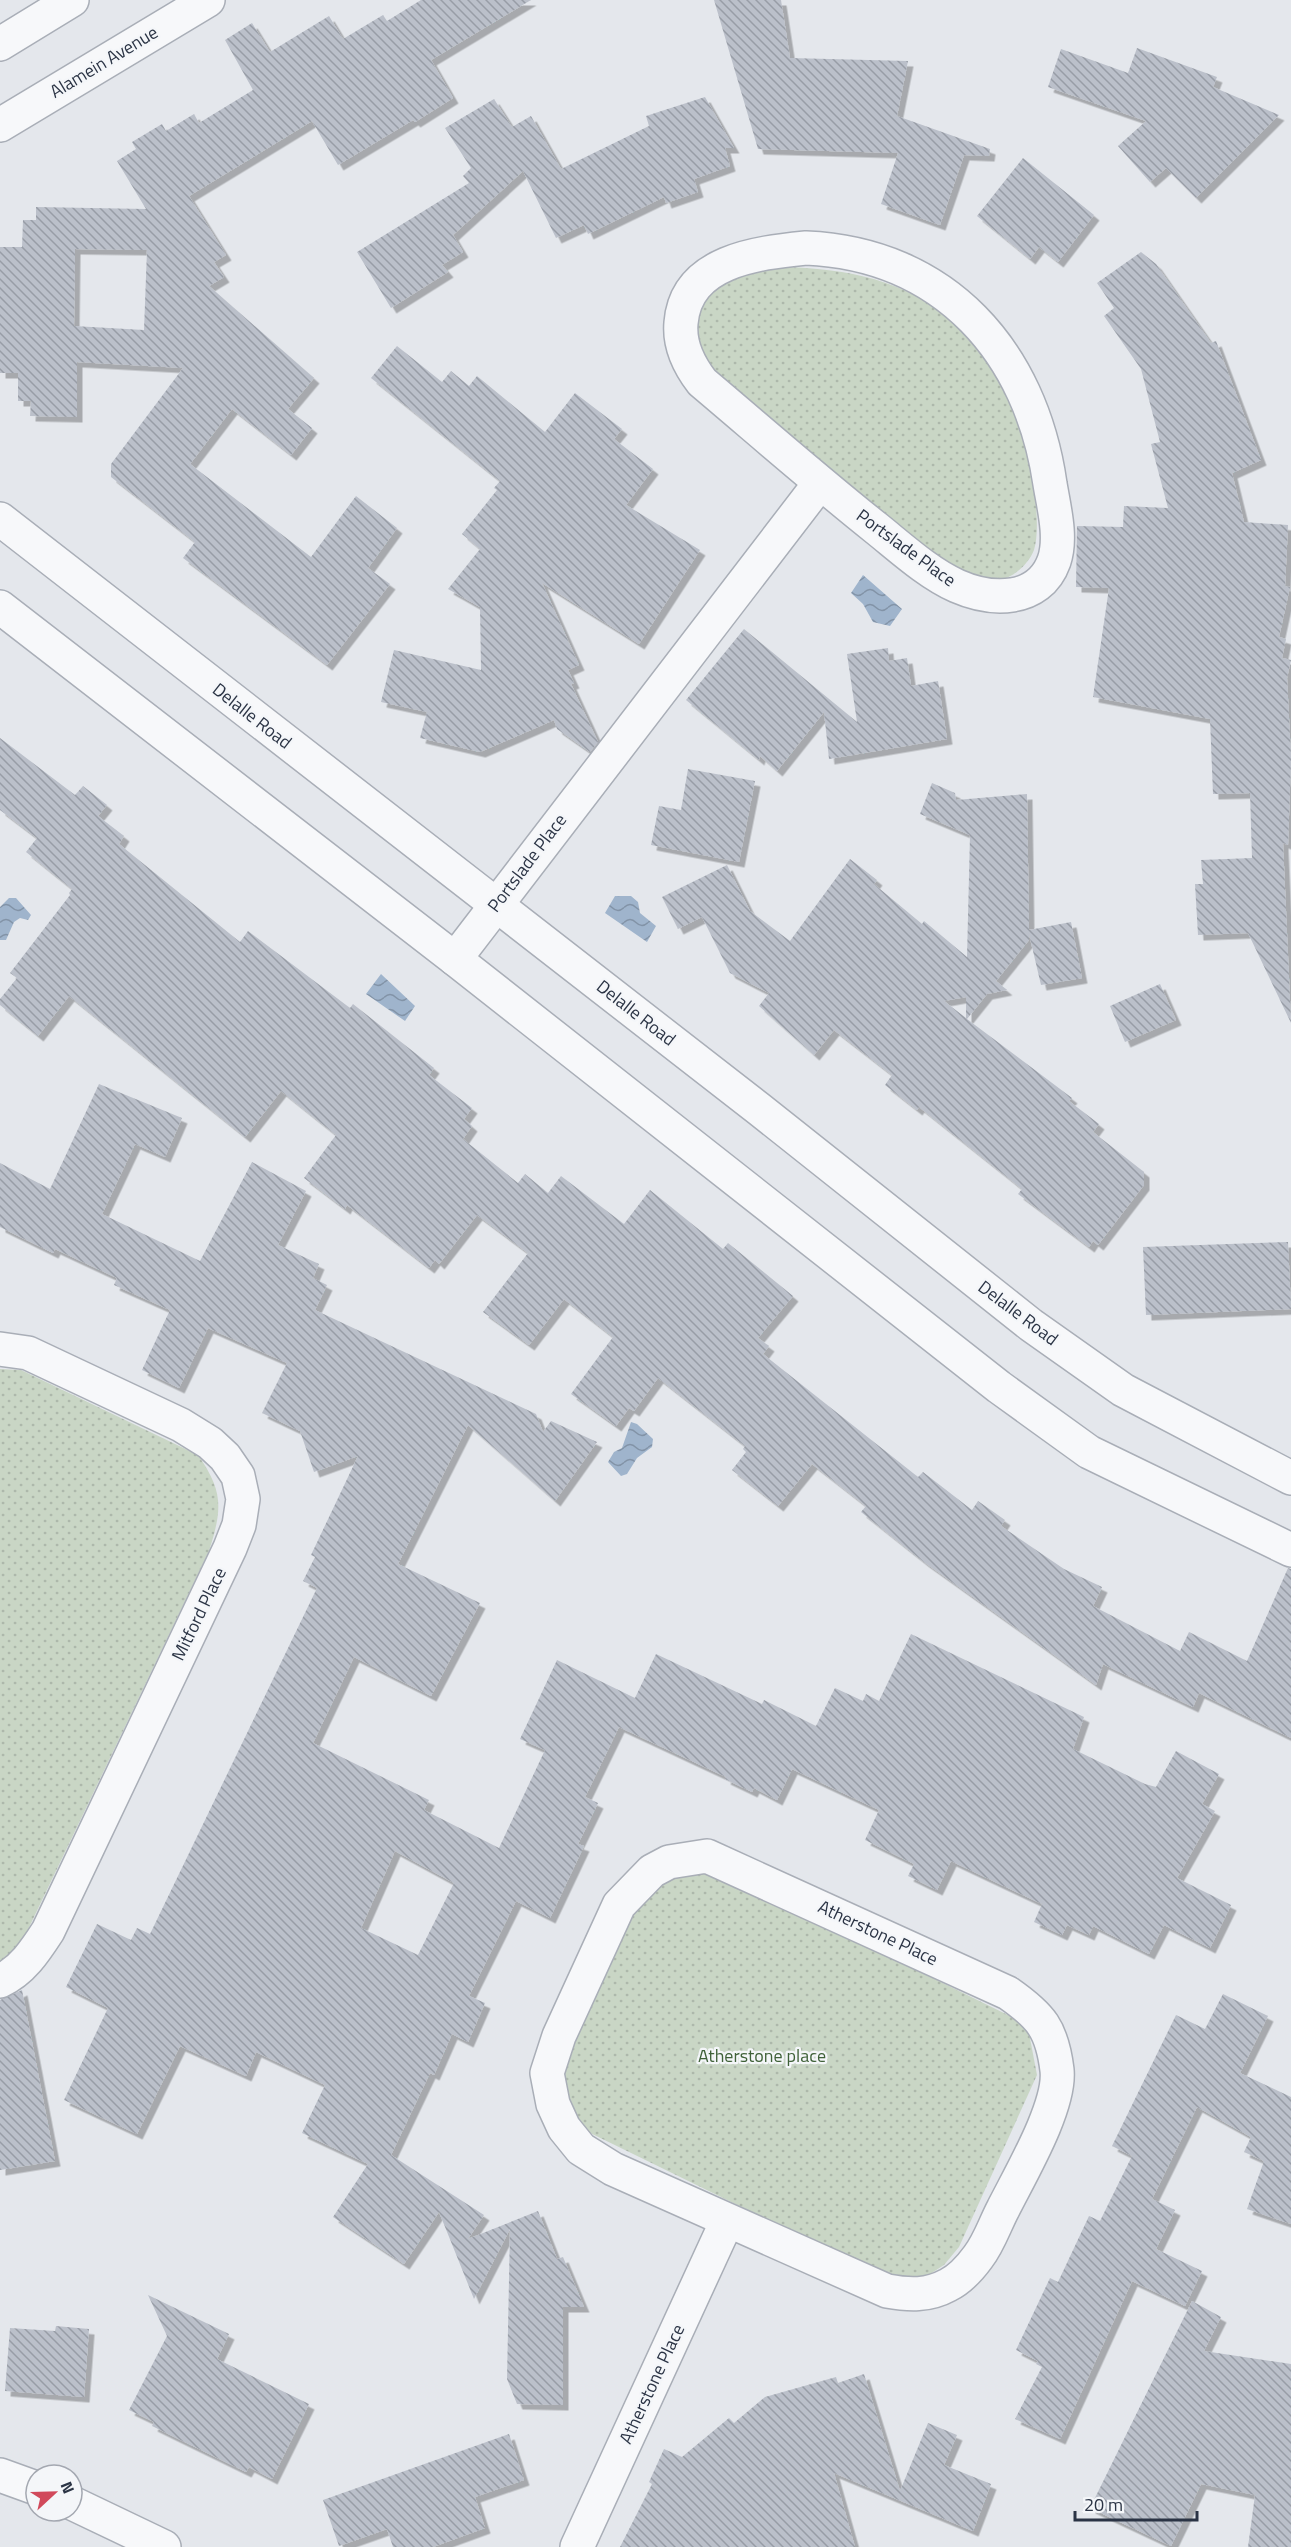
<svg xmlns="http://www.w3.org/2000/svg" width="1291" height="2547" viewBox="0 0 1291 2547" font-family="'Titillium Web',sans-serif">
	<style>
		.park { fill: url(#park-dots) }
		.water { fill: url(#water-waves) }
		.building { fill: url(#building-back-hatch); fill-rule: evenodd; filter: url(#shadow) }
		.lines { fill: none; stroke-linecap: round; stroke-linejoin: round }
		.minor-casing { stroke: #a9aeb7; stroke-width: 36 }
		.tertiary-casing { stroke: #a9aeb7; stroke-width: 36 }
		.minor { stroke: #f7f8fa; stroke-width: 33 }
		.tertiary { stroke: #f7f8fa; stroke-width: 33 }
		.labels { text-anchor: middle; stroke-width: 4.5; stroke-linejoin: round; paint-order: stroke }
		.street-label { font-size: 18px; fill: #2b3445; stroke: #f4f6f9 }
		.park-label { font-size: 18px; fill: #3f6138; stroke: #f4f6f9 }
	</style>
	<defs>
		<pattern id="park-dots" width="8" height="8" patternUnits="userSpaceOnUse" patternTransform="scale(1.5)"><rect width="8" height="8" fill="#c9d6c5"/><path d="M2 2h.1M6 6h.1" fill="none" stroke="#adb8ab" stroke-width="1.8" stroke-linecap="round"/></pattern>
		<pattern id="water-waves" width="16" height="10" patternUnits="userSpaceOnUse" patternTransform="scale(1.5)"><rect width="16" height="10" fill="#9fb4cc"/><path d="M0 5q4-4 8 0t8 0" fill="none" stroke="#8293a7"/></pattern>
		<pattern id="building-back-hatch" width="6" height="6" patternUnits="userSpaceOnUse" patternTransform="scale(1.5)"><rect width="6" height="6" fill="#bbc0ca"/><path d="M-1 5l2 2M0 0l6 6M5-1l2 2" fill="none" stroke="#989da6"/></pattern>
		<filter id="shadow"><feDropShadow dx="5.5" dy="5.5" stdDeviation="0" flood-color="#0004"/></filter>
	</defs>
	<rect width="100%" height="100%" fill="#e4e7ec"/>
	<!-- park -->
	<g class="park">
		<path d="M778 267C831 267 899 277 942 313 974 341 1004 380 1018 420 1029 448 1043 522 1034 550 1028 565 1013 578 997 581 976 586 956 571 938 562L710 370 692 332 697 307 717 285 743 272Z"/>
		<path d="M0 1369 21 1370 198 1455C224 1492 222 1510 209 1551L23 1940 0 1966Z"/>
		<path d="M701 1872 733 1880 1012 2017 1029 2033 1037 2075 959 2247 944 2265 916 2283 889 2279 582 2129 560 2087 565 2059 640 1898C660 1882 676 1875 701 1872Z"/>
	</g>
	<!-- water -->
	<g class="water">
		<polygon points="863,575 902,609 890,626 873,622 863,604 851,593"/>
		<polygon points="615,896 631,896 638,902 640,913 656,926 647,942 605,913"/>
		<polygon points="9,898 16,898 31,915 28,920 20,918 14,922 6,940 0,940 0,907"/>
		<polygon points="381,974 415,1006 405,1021 366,994"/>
		<polygon points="631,1422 637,1424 653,1439 652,1447 637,1458 627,1474 621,1476 608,1462 614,1452 622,1448"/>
	</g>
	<!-- building -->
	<g class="building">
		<path d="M421 0H531L431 60 453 98 415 122 413 120 338 165 312 121 189 196 226 255 214 262 224 277 209 286 314 378 288 409 312 428 291 455 232 409 190 464 311 557 356 496 397 528 368 568 390 584 327 665 183 558 195 542 111 477V464L183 368 77 362V417L30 416 31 401H18V373H0V247H22L23 220H36V207L146 209 117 161 136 149 132 142 162 124 166 131 194 114 199 123 253 90 225 40 252 23 270 52 329 16 343 39 383 15 387 21ZM75 249 147 250 144 330 74 326Z"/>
		<polygon points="714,0 781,0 790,58 908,61 897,116 990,149 989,156 964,155 940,225 881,204 898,153 758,149"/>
		<polygon points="1137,48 1217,77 1213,87 1279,115 1196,198 1166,168 1150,182 1118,146 1146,121 1048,87 1061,49 1128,73"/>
		<polygon points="705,97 734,148 725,148 730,166 694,179 698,192 666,203 664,197 588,234 584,225 556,238 523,171 453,235 463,252 442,265 448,272 391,308 357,252 469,183 463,176 471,168 445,128 494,99 512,127 531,116 561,169 649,126 646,116"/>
		<polygon points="1023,158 1094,215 1058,262 1039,247 1030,259 977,216"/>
		<polygon points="1141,252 1156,264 1211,343 1216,341 1261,460 1232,473 1244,522 1288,525 1285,586 1290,587 1279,637 1286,639 1282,658 1291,660 1287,678 1291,758 1288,845 1283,843 1291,1023 1248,933 1198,935 1195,884 1203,884 1201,860 1252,858 1250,793 1213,794 1210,719 1093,697 1109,588 1076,587 1077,526 1123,527 1124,506 1168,508 1151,444 1160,442 1141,369 1104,316 1114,308 1097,283"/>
		<polygon points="397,346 442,382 451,371 469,386 477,376 545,432 575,393 622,429 614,439 653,469 626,505 700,550 639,644 542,583 579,665 568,670 574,683 571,684 598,742 590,752 557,729 554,720 480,752 420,738 427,712 381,702 394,650 481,670 480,607 448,589 480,549 462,534 497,490 494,488 500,481 371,378"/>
		<polygon points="744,629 857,722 847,654 888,648 889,661 907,658 911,686 938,681 947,739 829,759 824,712 777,771 760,756 759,760 686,700"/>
		<polygon points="0,738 75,795 83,786 107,805 98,816 124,836 119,844 240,942 248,931 350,1008 353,1004 434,1068 429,1075 472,1108 464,1119 472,1126 463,1139 518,1183 525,1174 548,1193 561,1176 624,1224 650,1190 723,1249 728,1243 793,1296 758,1338 769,1346 763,1354 918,1477 923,1472 972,1510 978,1501 1005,1520 1001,1526 1064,1569 1102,1587 1093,1606 1180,1651 1189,1632 1247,1661 1288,1568 1291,1569 1291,1738 1199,1693 1193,1707 1103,1664 1096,1685 924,1562 861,1512 866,1506 812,1464 778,1506 732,1470 746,1452 743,1449 745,1446 658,1378 634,1411 629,1408 616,1426 571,1394 613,1337 564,1299 529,1345 483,1312 528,1253 477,1215 439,1264 435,1260 429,1268 347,1205 345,1209 304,1178 336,1135 281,1091 245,1137 69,996 38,1036 0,1005 0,999 17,978 10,973 70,895 69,893 72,889 26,852 37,838 0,810"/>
		<polygon points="688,769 755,781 739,862 651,845 659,806 681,810"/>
		<path d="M932 783 955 793 956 800 1027 794 1029 930 1071 922 1082 978 1041 985 1029 934V940L996 981 1007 990 987 994 967 1019 1072 1098 1069 1101 1099 1124 1093 1132 1144 1172V1185L1098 1245 1093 1241 1089 1247 1018 1194 1022 1189 919 1107 917 1110 885 1085 892 1075 834 1030 814 1055 759 1006 769 993 730 973 702 917 678 929 662 897 727 865 750 911 790 941 850 859 877 880 874 884 922 924 924 921 967 957 970 835 920 814ZM966 997V1018L944 1001Z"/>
		<polygon points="1160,984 1176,1020 1125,1042 1110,1006"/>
		<path d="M99 1084 182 1118 165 1157 135 1144 102 1214 200 1261 252 1162 306 1191 278 1245 319 1264 313 1278 327 1285 315 1310 536 1414 543 1432 551 1421 597 1442 555 1501 468 1425 398 1564 480 1603 431 1696 354 1657 313 1743 429 1800 424 1810 499 1848 545 1750 520 1739 557 1660 635 1698 656 1654 762 1704 764 1700 816 1726 835 1688 863 1701 866 1694 879 1701 911 1634 1084 1717 1073 1749 1145 1784 1156 1787 1176 1751 1219 1774 1202 1804 1215 1811 1177 1878 1231 1905 1210 1948 1164 1925 1149 1954 1093 1926 1089 1935 1067 1925 1062 1935 1034 1922 1042 1904 951 1861 937 1890 908 1876 914 1864 865 1840 879 1810 792 1769 777 1800 754 1788 752 1792 725 1779 726 1777 619 1727 585 1797 598 1803 578 1844 584 1846 550 1918 516 1901 469 1996 485 2003 468 2042 452 2034 434 2075 430 2073 391 2155 484 2215 468 2239 538 2211 557 2259 563 2257 584 2307H563V2405L517 2404 507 2379 510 2229 474 2299 439 2212 404 2264 333 2217 368 2164 302 2133 325 2085 256 2052 246 2076 180 2046 137 2134 64 2100 108 2008 66 1987 97 1924 131 1940 137 1928 150 1934 317 1588 303 1581 315 1557 311 1555 358 1456 314 1472 300 1431 262 1413 287 1363 208 1328 179 1388 142 1370 170 1310 114 1285 117 1278 55 1249 53 1253 0 1227V1163L50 1189ZM395 1851 454 1883 418 1955 361 1928Z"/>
		<polygon points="1288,1242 1291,1309 1146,1315 1143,1247"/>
		<polygon points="22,1990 55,2161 0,2170 0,2000"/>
		<polygon points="1223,1994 1268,2016 1240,2073 1291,2097 1291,2224 1247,2209 1264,2161 1244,2152 1251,2137 1197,2107 1152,2199 1175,2210 1156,2249 1202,2271 1185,2306 1132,2281 1060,2439 1015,2419 1042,2367 1036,2364 1038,2361 1016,2350 1050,2278 1058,2282 1089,2216 1100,2221 1132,2156 1112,2146 1176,2015 1205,2029"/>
		<polygon points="148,2295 229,2334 217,2359 309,2404 272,2479 249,2467 246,2472 152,2426 154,2422 129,2410 167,2336"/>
		<polygon points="1192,2301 1221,2317 1204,2351 1291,2364 1291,2547 1248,2547 1255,2495 1201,2484 1171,2546 1090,2508"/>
		<polygon points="56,2326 89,2329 84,2397 5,2391 10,2328 55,2331"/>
		<polygon points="864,2374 900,2491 928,2423 957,2435 944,2465 991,2484 973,2531 834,2473 855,2547 620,2547 652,2484 649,2482 664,2449 682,2457 729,2418 734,2423 765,2397 836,2377 838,2383"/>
		<polygon points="509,2434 524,2480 475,2497 485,2528 433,2547 393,2547 387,2529 339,2546 323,2500"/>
	</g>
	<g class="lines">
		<defs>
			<g id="minor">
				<path d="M806 248C945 254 1031 352 1050 484 1054 508 1062 538 1054 561 1039 603 991 601 957 586 928 573 901 548 876 528 817 481 760 431 702 382 689 365 679 345 681 323 686 261 756 253 806 248Z"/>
				<polyline points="0,519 759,1109 1031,1325 1123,1390 1291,1478"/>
				<polyline points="0,607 455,959 999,1387 1089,1452 1291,1550"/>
				<polyline points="455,959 820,483"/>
				<path d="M0 1349 28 1353 181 1425 210 1443 225 1457 238 1476 243 1499 239 1525 230 1548 48 1931C35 1951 22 1971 0 1981"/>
				<path d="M707 1856 1008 1993C1041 2016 1052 2029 1057 2070 1061 2106 1020 2175 1003 2209 995 2224 989 2243 978 2257 970 2268 960 2279 948 2285 928 2296 909 2295 887 2291L613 2169 581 2149 564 2128 553 2104 547 2073 559 2036 619 1905 652 1871 669 1862Z"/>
				<polyline points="0,2475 36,2488"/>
				<polyline points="72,2503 164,2547"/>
				<polyline points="577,2547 727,2221"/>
			</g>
			<g id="tertiary">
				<polyline points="0,44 72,0"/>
				<polyline points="0,125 208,0"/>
			</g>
		</defs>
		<!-- minor casing -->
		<use href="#minor" class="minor-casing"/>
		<!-- tertiary casing -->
		<use href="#tertiary" class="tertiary-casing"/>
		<!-- minor -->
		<use href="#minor" class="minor"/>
		<!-- tertiary -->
		<use href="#tertiary" class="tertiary"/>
	</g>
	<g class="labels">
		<!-- street labels -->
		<g class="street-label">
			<text transform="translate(104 62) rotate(-31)" y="6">Alamein Avenue</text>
			<text transform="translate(906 548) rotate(36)" y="6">Portslade Place</text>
			<text transform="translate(252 716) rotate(38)" y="6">Delalle Road</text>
			<text transform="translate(527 863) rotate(-53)" y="6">Portslade Place</text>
			<text transform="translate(636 1013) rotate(38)" y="6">Delalle Road</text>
			<text transform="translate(1018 1313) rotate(37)" y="6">Delalle Road</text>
			<text transform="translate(199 1614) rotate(-64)" y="6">Mitford Place</text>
			<text transform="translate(878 1933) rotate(25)" y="6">Atherstone Place</text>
			<text transform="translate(652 2384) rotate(-65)" y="6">Atherstone Place</text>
		</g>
		<!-- park labels -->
		<g class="park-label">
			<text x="762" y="2062">Atherstone place</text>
		</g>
	</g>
	<!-- north arrow -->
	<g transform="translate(54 2493) rotate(68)"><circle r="28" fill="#f4f6f9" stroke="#a4a8b1" stroke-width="1.5"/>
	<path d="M0-4.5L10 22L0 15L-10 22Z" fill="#d1495b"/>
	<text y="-9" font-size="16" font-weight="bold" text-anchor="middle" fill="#2b3445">N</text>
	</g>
	<!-- scale -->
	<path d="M1075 2511v9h122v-9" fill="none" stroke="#2b3445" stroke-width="3"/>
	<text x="1084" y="2511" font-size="18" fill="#2b3445" stroke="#f4f6f9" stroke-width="4.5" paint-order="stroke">20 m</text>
</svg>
